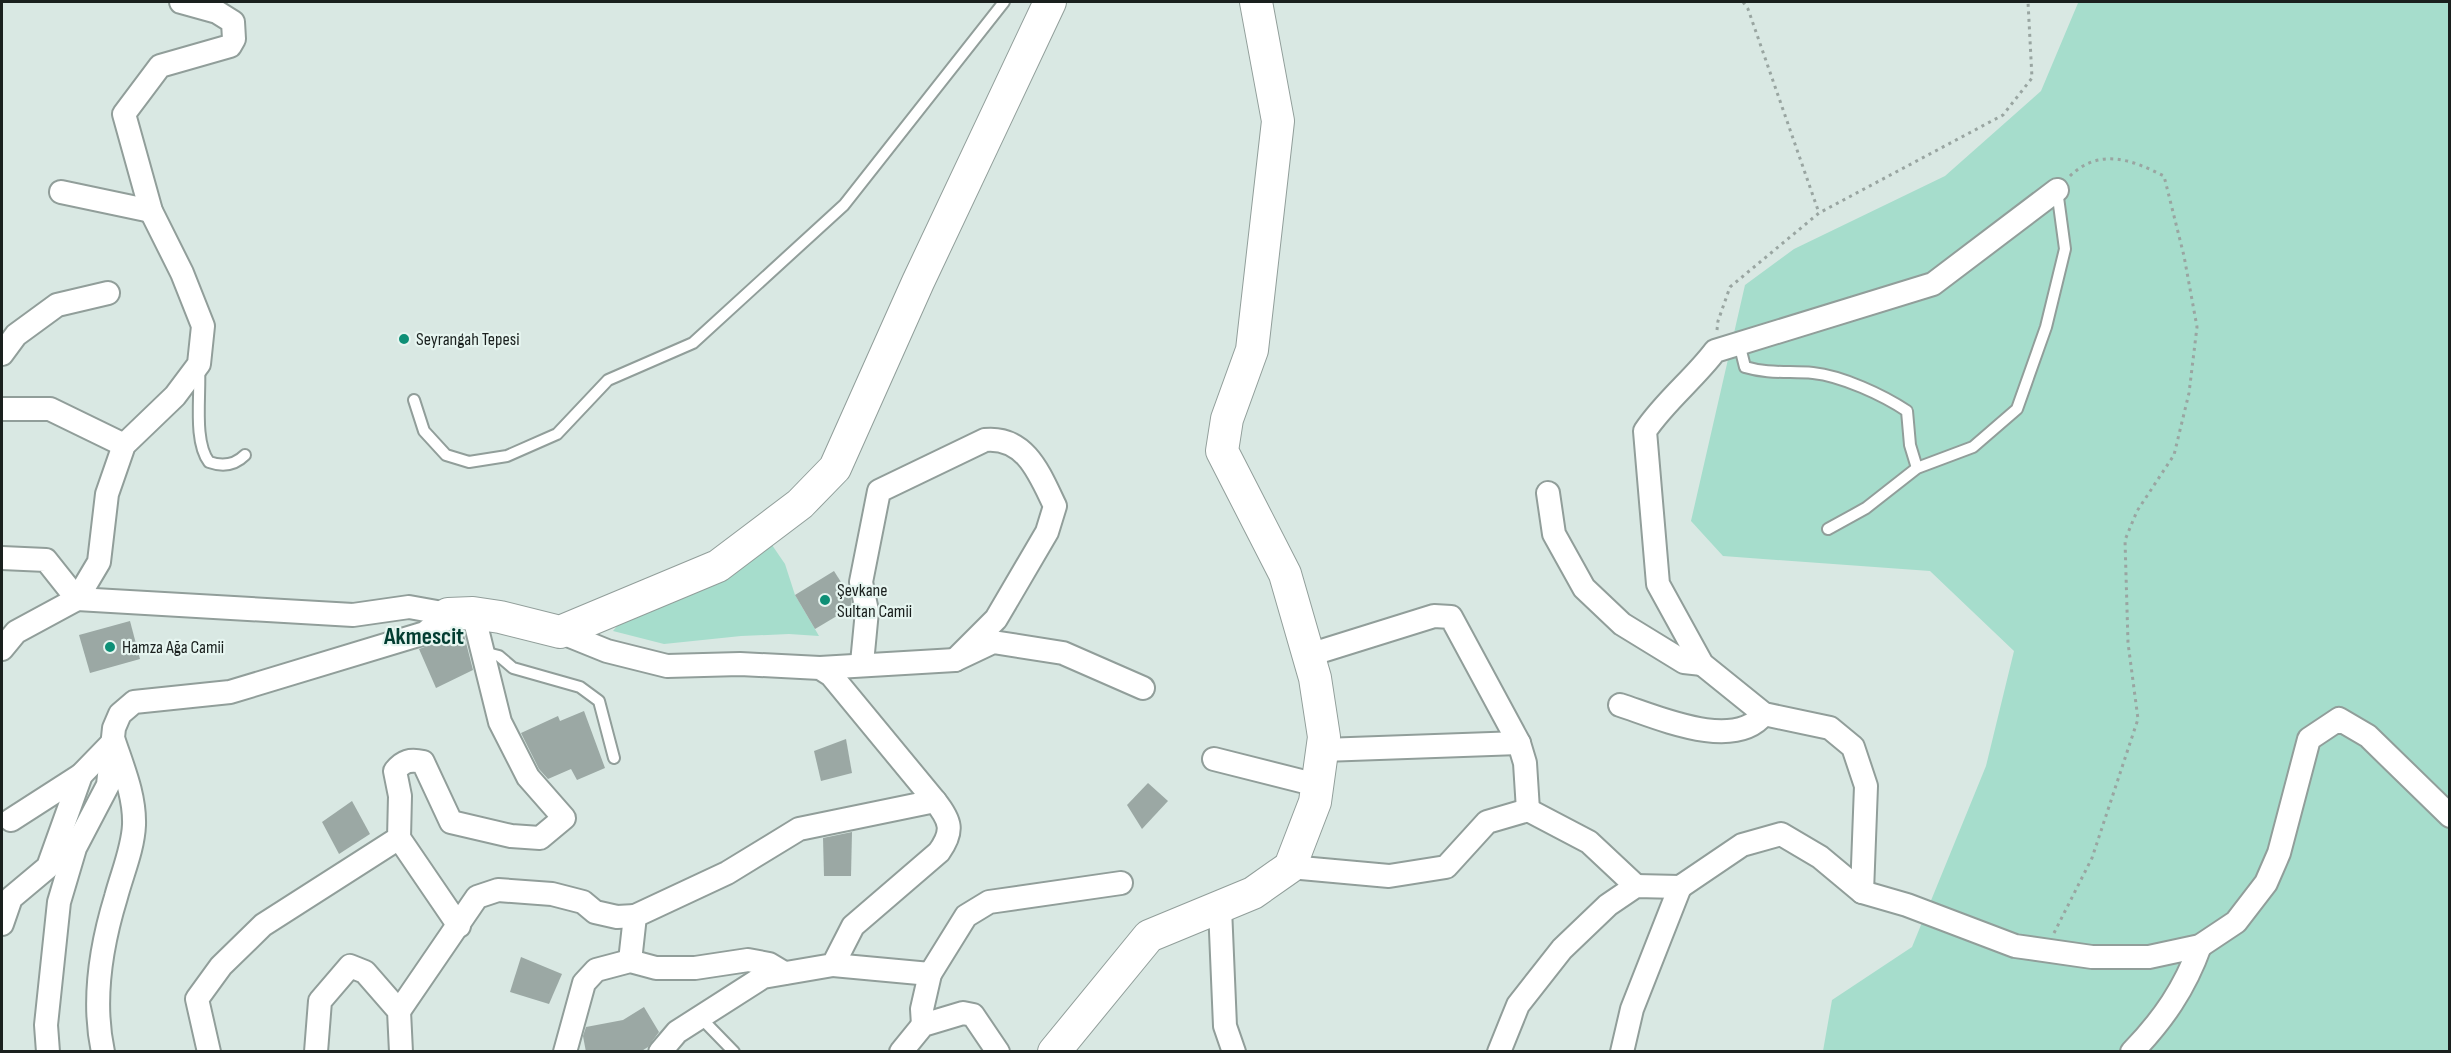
<svg xmlns="http://www.w3.org/2000/svg" width="2451" height="1053" viewBox="0 0 2451 1053" font-family="'Sofia Sans Condensed',sans-serif">
	<style>
		.green { fill: #a6ddcc }
		.building { fill: #9ba8a4 }
		.lines { fill: none; stroke-linecap: round; stroke-linejoin: round }
		.service-casing { stroke: #919e9a; stroke-width: 14 }
		.minor-casing { stroke: #919e9a; stroke-width: 26 }
		.secondary-casing { stroke: #919e9a; stroke-width: 34 }
		.path { stroke: #99a5a1; stroke-width: 3; stroke-dasharray: 3 4.5; stroke-linecap: butt }
		.service { stroke: #fff; stroke-width: 10 }
		.minor { stroke: #fff; stroke-width: 22 }
		.secondary { stroke: #fff; stroke-width: 32 }
		.poi-dot { fill: #0e8f76; stroke: #e6f5f0; stroke-width: 2 }
		.labels { text-anchor: middle; stroke-width: 4.5; stroke-linejoin: round; paint-order: stroke }
		.poi-label { font-size: 18px; fill: #1a201e; stroke: #e6f5f0; text-anchor: start }
		.district-label { font-size: 24px; font-weight: bold; fill: #023d31; stroke: #e6f5f0 }
	</style>
	<rect width="100%" height="100%" fill="#d9e8e3"/>
	<!-- green -->
	<g class="green">
		<polygon points="2099,2 2449,2 2449,1051 1823,1051 1832,1000 1912,947 1986,766 2014,651 1930,571 1723,556 1691,521 1745,285 1794,249 1945,176 2041,91 2078,3"/>
		<path d="M772 545 785 564 795 595 819 636 789 634 741 636 664 644 613 631C621 619 635 616 649 611 693 595 733 570 772 545Z"/>
	</g>
	<!-- building -->
	<g class="building">
		<polygon points="834,571 851,598 852,607 815,629 795,595"/>
		<polygon points="130,621 140,659 90,673 79,635"/>
		<polygon points="463,631 473,670 436,688 419,649 433,644 448,632"/>
		<polygon points="584,711 605,768 577,780 571,769 548,779 539,769 521,733 558,716 560,721"/>
		<polygon points="846,739 852,773 821,781 814,751"/>
		<polygon points="1148,783 1168,801 1142,829 1127,805"/>
		<polygon points="352,801 370,834 339,854 322,822"/>
		<polygon points="852,832 851,876 824,876 823,838"/>
		<polygon points="521,957 562,974 549,1004 510,992"/>
		<polygon points="644,1007 659,1032 648,1047 640,1052 586,1052 583,1036 586,1027 623,1020"/>
	</g>
	<g class="lines">
		<defs>
			<g id="service">
				<path d="M1739 343 1745 367C1768 374 1789 371 1813 373 1842 376 1883 395 1907 411L1910 445 1917 468"/>
				<path d="M199 367C201 394 193 441 209 462 223 467 235 465 245 455"/>
				<polyline points="414,400 424,431 446,455 469,462 507,456 557,434 608,380 693,343 844,205 1004,2"/>
				<polyline points="1828,529 1866,508 1917,468 1973,447 2017,409 2046,327 2065,249 2057,190"/>
				<polyline points="483,652 499,656 513,668 580,687 599,701 614,758"/>
				<polyline points="700,1017 734,1052"/>
			</g>
			<g id="minor">
				<polyline points="61,192 151,211"/>
				<polyline points="2,354 16,335 57,305 108,293"/>
				<polyline points="2,409 50,409 124,445"/>
				<polyline points="1548,493 1554,534 1584,588 1622,624 1684,662 1702,664"/>
				<polyline points="2,558 46,560 77,599 353,615 409,607 448,614"/>
				<path d="M560 632 607 651 667 666 740 664 820 668 831 675 935 801C951 821 954 831 939 852L853 926 833 965 763 977 677 1032 660 1052"/>
				<polyline points="2,649 16,632 77,599 99,562 107,494 124,445 175,396 199,364 203,326 182,273 151,211 124,114 160,66 230,46 234,39 233,22 217,12 181,2"/>
				<polyline points="1309,655 1434,616 1451,617 1519,743 1525,763 1528,810"/>
				<path d="M862 663 867 611 861 582 879 491 985 440C1026 436 1040 475 1055 506L1047 532 996 619 955 660"/>
				<polyline points="820,668 955,660 993,642 1063,653 1143,688"/>
				<path d="M1620 705C1657 717 1734 752 1764 714"/>
				<polyline points="1323,750 1519,743"/>
				<polyline points="1214,759 1317,785"/>
				<polyline points="11,820 81,775"/>
				<polyline points="399,838 459,926"/>
				<polyline points="1290,867 1389,876 1446,867 1487,822 1528,810 1589,842 1636,886"/>
				<path d="M1862 892 1866 786 1853 747 1830 728 1764 714 1702 664 1658 584 1645 431C1665 401 1694 379 1715 351L1933 284 2057 190"/>
				<polyline points="1220,908 1225,1026 1234,1052"/>
				<path d="M2 924 11 898 48 867 81 775 114 741C123 768 135 796 134 825 133 849 122 874 116 897 101 946 92 1001 103 1052"/>
				<polyline points="630,961 635,916 727,873 799,829 935,801"/>
				<polyline points="833,965 930,974"/>
				<polyline points="399,1011 477,897 498,890 552,894 583,902 595,912 617,917 635,916"/>
				<polyline points="923,1025 922,1009 930,974 966,916 989,902 1121,883"/>
				<polyline points="48,1052 46,1025 59,902 75,848 108,785 114,728 120,714 134,702 230,692 425,633 448,614"/>
				<path d="M209 1052 197 999 221 966 263 925 399 838 400 796 395 771C403 761 410 759 423 762L451 822 511 836 540 838 564 818 528 777 500 722 473 613"/>
				<polyline points="316,1052 320,1001 350,966 365,972 399,1011 401,1052"/>
				<polyline points="565,1052 584,983 596,970 630,961 656,968 695,968 748,960 769,964 784,973"/>
				<polyline points="901,1052 923,1025 963,1013 973,1015 998,1052"/>
				<polyline points="1499,1052 1518,1005 1562,949 1608,905 1636,886 1680,887 1742,845 1781,834 1820,857 1862,892 1907,905 2015,946 2092,957 2149,957 2200,946 2236,922 2266,883 2279,853 2309,739 2339,719 2368,736 2450,816"/>
				<polyline points="1622,1052 1632,1009 1680,887"/>
				<path d="M2132 1052C2163 1020 2185 988 2200 946"/>
			</g>
			<g id="secondary">
				<polyline points="448,614 473,613 500,617 560,632 718,566 800,504 835,468 918,282 1050,2"/>
				<polyline points="1054,1052 1149,936 1253,893 1290,867 1315,802 1324,737 1315,678 1285,574 1222,451 1227,419 1252,350 1278,121 1256,2"/>
			</g>
		</defs>
		<!-- service casing -->
		<use href="#service" class="service-casing"/>
		<!-- minor casing -->
		<use href="#minor" class="minor-casing"/>
		<!-- secondary casing -->
		<use href="#secondary" class="secondary-casing"/>
		<!-- path -->
		<g class="path">
			<polyline points="1743,2 1748,9 1819,213"/>
			<polyline points="1717,330 1718,321 1730,287 1819,213 2003,115 2032,78 2028,2"/>
			<path d="M2054 933 2092 858 2138 719 2128 643 2125 540 2137 511 2174 455 2189 393 2197 327 2184 256 2164 176C2132 160 2100 147 2070 176"/>
		</g>
		<!-- service -->
		<use href="#service" class="service"/>
		<!-- minor -->
		<use href="#minor" class="minor"/>
		<!-- secondary -->
		<use href="#secondary" class="secondary"/>
	</g>
	<!-- markers -->
	<g class="poi-dot">
		<circle cx="404" cy="339" r="6"/>
		<circle cx="825" cy="600" r="6"/>
		<circle cx="110" cy="647" r="6"/>
	</g>
	<g class="labels">
		<!-- poi labels -->
		<g class="poi-label">
			<text x="416" y="345">Seyrangah Tepesi</text>
			<text x="837" y="596">Şevkane<tspan x="837" dy="21">Sultan Camii</tspan></text>
			<text x="122" y="653">Hamza Ağa Camii</text>
		</g>
		<!-- district labels -->
		<g class="district-label">
			<text x="424" y="644">Akmescit</text>
		</g>
	</g>
	<!-- border -->
	<rect width="2451" height="1053" fill="none" stroke="#1a201e" stroke-width="6"/>
</svg>
